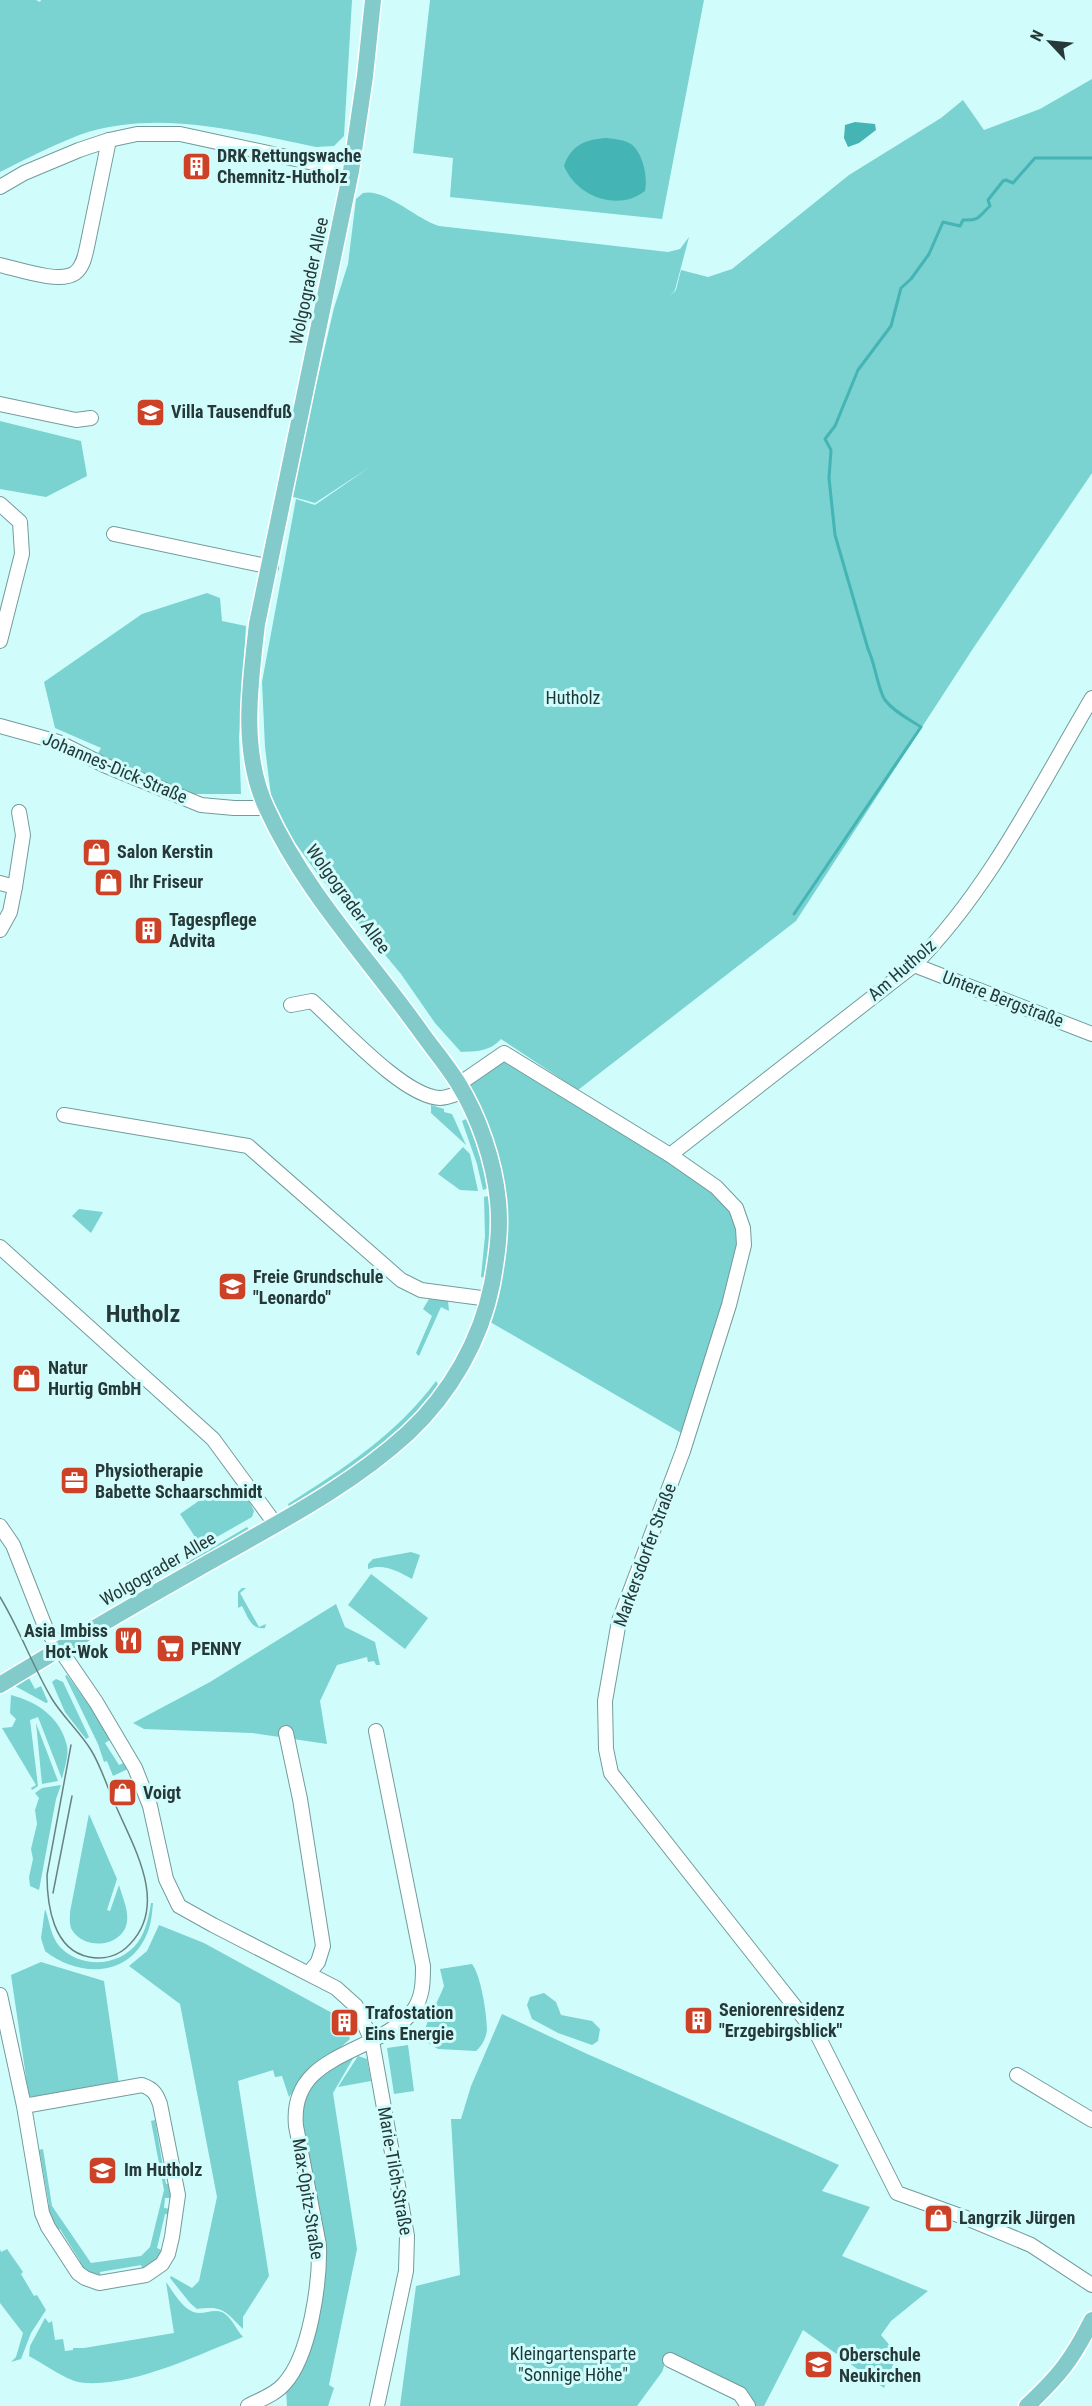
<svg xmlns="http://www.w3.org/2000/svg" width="1092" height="2406" viewBox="0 0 1092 2406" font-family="'Roboto Condensed',sans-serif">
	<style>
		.green { fill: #7ad2d1 }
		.water { fill: #45b4b4 }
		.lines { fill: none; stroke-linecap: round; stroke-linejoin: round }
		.stream { stroke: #45b4b4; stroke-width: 3 }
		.minor-casing { stroke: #729c9b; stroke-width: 16 }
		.major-casing { stroke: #fff; stroke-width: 19 }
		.minor { stroke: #fff; stroke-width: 14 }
		.major { stroke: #83cbcb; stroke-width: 16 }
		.tram { stroke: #678382; stroke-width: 1.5 }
		.labels { text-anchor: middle; stroke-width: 6; stroke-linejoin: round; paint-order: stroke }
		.poi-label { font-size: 18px; font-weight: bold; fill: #273838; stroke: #d0fdfc; text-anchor: start }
		.street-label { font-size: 18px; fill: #273838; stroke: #d0fdfc }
		.park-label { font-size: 18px; fill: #1d3635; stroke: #d0fdfc }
		.district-label { font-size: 24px; font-weight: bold; fill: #273838; stroke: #d0fdfc }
	</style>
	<rect width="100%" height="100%" fill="#d0fdfc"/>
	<!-- green -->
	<g class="green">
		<path d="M0 0H36L40 2 41 0H352L344 136 334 146 316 147C242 132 163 110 88 132 63 140 24 160 0 172Z"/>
		<polygon points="430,0 704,0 662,219 450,197 453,158 413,153"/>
		<path d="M1092 79V473L974 647 796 921 578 1090 501 1039C489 1052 477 1051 461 1052L435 1023 401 974 320 877 293 840 272 804 265 747 262 682 296 499 315 505 370 467 315 503 290 496 334 308 348 264 356 199 363 193C385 188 416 219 439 226L668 252 680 249 689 237 675 290 671 295 676 290 681 270 708 277 732 269 849 175 941 118 963 100 984 130 1040 109Z"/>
		<polygon points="0,421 81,441 87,476 46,497 0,489"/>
		<polygon points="207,593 220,598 222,621 246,626 239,737 241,794 194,794 97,755 101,748 55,728 44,682 142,614"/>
		<path d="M504 1060C551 1088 728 1179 739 1227 741 1236 735 1250 734 1259 722 1319 702 1375 683 1434L485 1319 505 1239 468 1086Z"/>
		<polygon points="431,1105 444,1109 444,1112 452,1114 466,1145 431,1113"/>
		<polygon points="468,1118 480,1148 489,1185 486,1189 483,1190 477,1164 462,1121"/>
		<polygon points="463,1147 470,1154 478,1191 460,1190 438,1174"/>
		<polygon points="488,1196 490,1198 492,1212 487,1278 481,1277 485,1236 484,1197"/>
		<polygon points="79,1209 103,1212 91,1233 72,1216"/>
		<polygon points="429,1299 448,1301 449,1311 441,1307 419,1356 416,1353 432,1316 423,1309"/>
		<path d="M436 1381 440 1388 396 1435 343 1475 289 1507 288 1504C343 1469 397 1434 436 1381Z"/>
		<polygon points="226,1482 232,1495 244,1491 254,1511 252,1517 201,1546 180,1514"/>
		<polygon points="247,1527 250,1531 188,1567 186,1563"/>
		<path d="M411 1552 420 1555 412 1579C398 1571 383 1563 368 1569V1564L373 1559Z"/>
		<polygon points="371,1574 428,1618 405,1649 348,1605"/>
		<path d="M242 1588H246L240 1593 259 1627 266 1624 265 1628C251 1630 248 1617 242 1606L238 1608V1592Z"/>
		<polygon points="336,1604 345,1627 375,1642 380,1665 376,1665 374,1661 368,1662 367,1657 337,1665 320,1701 327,1744 252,1733 144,1729 133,1723 210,1682"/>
		<polygon points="67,1675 113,1738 105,1743 119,1765 126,1762 130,1768 113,1776 107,1761 104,1762 98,1744 65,1676"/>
		<polygon points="29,1678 35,1689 41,1686 48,1702 46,1703 15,1686"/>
		<polygon points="56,1679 63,1682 89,1737 86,1739 65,1712 52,1682"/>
		<path d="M11 1695C38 1702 61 1718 67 1746 69 1756 64 1769 62 1779L38 1717 30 1720 38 1786 32 1790 31 1788 36 1785 2 1728 12 1727 16 1719 10 1713Z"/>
		<polygon points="36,1723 58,1781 42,1784"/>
		<polygon points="61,1785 56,1799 39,1890 30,1886 29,1877 33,1859 31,1849 37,1824 35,1810 39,1798 35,1793 42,1788"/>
		<path d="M89 1814 117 1879 107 1910 110 1911 119 1885C122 1896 129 1911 127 1922 123 1947 85 1951 72 1930 69 1925 70 1917 70 1912Z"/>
		<path d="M151 1903H153C152 1914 151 1926 146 1936 127 1978 78 1977 45 1951L41 1938 45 1909C50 1921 50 1936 60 1947 81 1969 120 1967 138 1942 146 1931 149 1916 151 1903Z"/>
		<path d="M159 1925 204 1943 343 2019 350 2039 297 2086 289 2097 282 2076 275 2077 273 2070 238 2081 269 2276 243 2317V2329C226 2312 223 2305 197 2309L190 2303 170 2278 171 2276 192 2288 199 2281 217 2197 180 2004 129 1966 147 1951Z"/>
		<polygon points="41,1962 104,1981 119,2084 29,2097 11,1975"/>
		<path d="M472 1964C481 1975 487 2015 487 2030 486 2038 482 2046 476 2051L438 2049 423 2040C425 2020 437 2005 444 1986L440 1969Z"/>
		<polygon points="544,1993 556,2002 561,2015 592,2021 600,2029 598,2041 592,2045 558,2033 532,2019 527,2005 530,1997"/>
		<polygon points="502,2014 585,2053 839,2165 822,2191 870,2207 842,2256 928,2291 891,2321 881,2335 897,2354 884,2388 803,2330 764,2406 751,2406 666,2361 662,2372 637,2406 400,2406 416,2286 460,2275 451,2119 461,2119 471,2086"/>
		<polygon points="408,2045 414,2091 394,2094 387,2048"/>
		<path d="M355 2055 333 2093 357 2249 329 2385 334 2388 328 2406H287L286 2390 297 2378 308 2356 325 2257 299 2127C303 2081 318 2076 355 2055Z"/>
		<polygon points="358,2056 367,2059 371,2081 338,2087"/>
		<polygon points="155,2120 166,2184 171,2183 173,2198 165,2198 164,2208 172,2209 171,2215 165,2214 157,2248 164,2251 159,2260 143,2270 141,2265 100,2272 101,2278 92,2278 76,2265 80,2261 60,2229 54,2232 44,2206 49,2205 40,2153 34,2154 34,2151 43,2149 52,2206 91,2263 141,2256 150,2247 164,2190 151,2121"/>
		<polygon points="0,2249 1,2252 7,2249 23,2272 21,2274 34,2296 37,2295 46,2310 31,2333 21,2359 11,2362 16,2357 23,2333 0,2303"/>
		<path d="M166 2282C174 2293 185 2313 199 2313 207 2313 214 2309 222 2312 232 2317 236 2330 243 2337 197 2355 127 2390 78 2382 65 2379 42 2363 29 2356L30 2346 45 2318 49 2323 52 2321 55 2340 63 2339 65 2351 73 2350V2348H84L174 2333Z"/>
	</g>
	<!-- water -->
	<g class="water">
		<polygon points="855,122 875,124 876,130 859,143 848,147 844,138 845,125"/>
		<path d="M607 138C614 139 625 140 631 144 643 153 648 177 645 191 618 212 577 197 564 166 571 145 586 139 607 138Z"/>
	</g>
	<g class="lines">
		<!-- stream -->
		<path class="stream" d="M794 914 921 727C909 719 894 712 885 700 878 690 875 663 868 649L835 535 829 478 831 450 825 439 835 426 858 370 891 326 901 288 911 279 929 254 943 222 960 226 963 220C980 221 979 216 990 206L988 200 1003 181 1006 180 1013 183 1035 158H1092"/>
		<defs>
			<g id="minor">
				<polyline points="0,187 24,173 79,150 109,140 137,134 180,134 351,171"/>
				<path d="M0 265C18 269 60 284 75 273 83 267 85 256 87 247L109 140"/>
				<polyline points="0,404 76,420 91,418"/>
				<polyline points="0,504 20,522 22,554 0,641"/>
				<polyline points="114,534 271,567"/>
				<polyline points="0,726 58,742 104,765 201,805 234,808 266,808"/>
				<polyline points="0,883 15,887 10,912 0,930"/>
				<polyline points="15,887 23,835 19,812"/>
				<polyline points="914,965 1092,1034"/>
				<path d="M291 1005 312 1001C340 1026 404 1097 440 1098 447 1098 456 1094 462 1092"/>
				<polyline points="459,1084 504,1053 670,1155 716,1187 736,1208 743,1228 744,1245 729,1305 683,1451 619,1621 605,1701 606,1749 611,1773 818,2036 897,2193 969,2219 1031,2245 1092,2285"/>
				<polyline points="64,1115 248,1146 401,1280 421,1290 489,1299"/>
				<path d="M670 1155 914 965C989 890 1038 789 1092 698"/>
				<polyline points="0,1247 213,1439 276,1525"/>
				<polyline points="0,1526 13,1545 46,1629 96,1702 135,1768 150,1806 166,1879 179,1906 213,1925 336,1988 356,2006 372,2041 407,2236 406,2271 377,2406"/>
				<polyline points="286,1733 300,1799 323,1946 318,1962 309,1973"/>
				<path d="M0 1995 24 2106 42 2213 48 2227 78 2273 85 2278 99 2283 146 2275 162 2264 168 2254 172 2237 178 2195 160 2104C156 2093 153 2089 142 2085L24 2106"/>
				<polyline points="1017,2075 1092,2120"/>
				<polyline points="670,2360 740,2394 748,2406"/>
				<path d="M248 2406C259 2400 276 2394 284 2384 310 2356 320 2283 319 2245L296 2126C290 2063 350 2057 392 2029 400 2024 408 2018 413 2011 423 1997 423 1982 423 1966L376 1731"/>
			</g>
			<g id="major">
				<path d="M0 1685C67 1644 135 1604 204 1565 274 1525 348 1488 408 1433 450 1394 481 1340 492 1284 497 1256 501 1229 498 1201 494 1161 479 1117 458 1083 447 1065 433 1049 421 1032 369 959 304 891 267 809 240 752 250 685 257 624L351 171 365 76 373 0"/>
				<path d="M1027 2406C1059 2376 1072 2360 1092 2320"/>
			</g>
		</defs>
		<!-- minor casing -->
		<use href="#minor" class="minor-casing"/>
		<!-- major casing -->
		<use href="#major" class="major-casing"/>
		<!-- minor -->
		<use href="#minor" class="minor"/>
		<!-- major -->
		<use href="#major" class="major"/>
		<!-- tram -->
		<g class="tram">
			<path d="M0 1597C20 1630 33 1667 52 1699 63 1717 80 1732 91 1750 101 1766 107 1787 115 1804 133 1846 169 1904 130 1944 119 1956 104 1960 89 1957 53 1950 47 1905 47 1875L71 1745"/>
			<polyline points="53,1893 72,1796"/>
		</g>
	</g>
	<!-- icons -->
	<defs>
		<symbol id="building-square" viewBox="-11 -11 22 22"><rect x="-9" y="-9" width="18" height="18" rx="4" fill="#cd4227" stroke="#d0fdfc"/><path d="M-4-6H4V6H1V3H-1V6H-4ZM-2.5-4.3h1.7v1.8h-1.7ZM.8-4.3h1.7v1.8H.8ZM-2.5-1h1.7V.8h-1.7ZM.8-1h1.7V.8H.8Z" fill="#fff"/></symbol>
		<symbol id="school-square" viewBox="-11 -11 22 22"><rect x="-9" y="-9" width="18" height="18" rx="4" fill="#cd4227" stroke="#d0fdfc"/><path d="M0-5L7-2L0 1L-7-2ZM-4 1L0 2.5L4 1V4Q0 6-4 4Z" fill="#fff"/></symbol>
		<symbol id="shop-square" viewBox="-11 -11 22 22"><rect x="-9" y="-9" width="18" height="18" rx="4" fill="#cd4227" stroke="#d0fdfc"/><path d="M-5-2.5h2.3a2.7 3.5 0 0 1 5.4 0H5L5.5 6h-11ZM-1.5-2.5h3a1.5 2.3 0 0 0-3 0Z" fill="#fff"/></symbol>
		<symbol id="office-square" viewBox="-11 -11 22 22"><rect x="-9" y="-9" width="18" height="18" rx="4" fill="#cd4227" stroke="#d0fdfc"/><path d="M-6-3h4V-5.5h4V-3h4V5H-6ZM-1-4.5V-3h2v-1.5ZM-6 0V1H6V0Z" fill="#fff"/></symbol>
		<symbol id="restaurant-square" viewBox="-11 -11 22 22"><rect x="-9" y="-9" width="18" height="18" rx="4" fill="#cd4227" stroke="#d0fdfc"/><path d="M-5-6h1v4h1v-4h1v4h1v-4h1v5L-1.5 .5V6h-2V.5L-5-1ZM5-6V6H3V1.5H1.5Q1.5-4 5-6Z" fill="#fff"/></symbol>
		<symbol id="supermarket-square" viewBox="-11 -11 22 22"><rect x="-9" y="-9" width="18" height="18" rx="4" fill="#cd4227" stroke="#d0fdfc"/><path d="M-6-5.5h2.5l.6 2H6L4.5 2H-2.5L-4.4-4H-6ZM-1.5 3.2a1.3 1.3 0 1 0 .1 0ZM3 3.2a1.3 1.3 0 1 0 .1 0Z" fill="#fff"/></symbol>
	</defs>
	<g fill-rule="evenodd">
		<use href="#building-square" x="180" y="150" width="33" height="33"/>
		<use href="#school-square" x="134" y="396" width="33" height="33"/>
		<use href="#shop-square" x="80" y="836" width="33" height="33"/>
		<use href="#shop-square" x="92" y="866" width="33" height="33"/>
		<use href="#building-square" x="132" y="914" width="33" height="33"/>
		<use href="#school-square" x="216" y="1270" width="33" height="33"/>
		<use href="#shop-square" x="10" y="1362" width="33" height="33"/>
		<use href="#office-square" x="58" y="1464" width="33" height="33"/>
		<use href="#restaurant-square" x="112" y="1624" width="33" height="33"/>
		<use href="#supermarket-square" x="154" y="1632" width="33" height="33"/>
		<use href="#shop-square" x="106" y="1776" width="33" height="33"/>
		<use href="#building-square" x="682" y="2004" width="33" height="33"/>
		<use href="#building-square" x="328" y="2006" width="33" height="33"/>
		<use href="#school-square" x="86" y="2154" width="33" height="33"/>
		<use href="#shop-square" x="922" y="2202" width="33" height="33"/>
		<use href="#school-square" x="802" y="2348" width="33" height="33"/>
	</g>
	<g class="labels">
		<!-- poi labels -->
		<g class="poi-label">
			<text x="217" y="162">DRK Rettungswache<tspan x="217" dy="21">Chemnitz-Hutholz</tspan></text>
			<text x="171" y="418">Villa Tausendfuß</text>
			<text x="117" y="858">Salon Kerstin</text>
			<text x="129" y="888">Ihr Friseur</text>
			<text x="169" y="926">Tagespflege<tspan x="169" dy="21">Advita</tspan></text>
			<text x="253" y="1283">Freie Grundschule<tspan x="253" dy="21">"Leonardo"</tspan></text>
			<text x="48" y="1374">Natur<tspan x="48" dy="21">Hurtig GmbH</tspan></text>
			<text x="95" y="1477">Physiotherapie<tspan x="95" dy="21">Babette Schaarschmidt</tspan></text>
			<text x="108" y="1637" text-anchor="end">Asia Imbiss<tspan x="108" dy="21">Hot-Wok</tspan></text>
			<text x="191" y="1655">PENNY</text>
			<text x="143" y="1799">Voigt</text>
			<text x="719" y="2016">Seniorenresidenz<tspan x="719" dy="21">"Erzgebirgsblick"</tspan></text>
			<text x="365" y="2019">Trafostation<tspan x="365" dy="21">Eins Energie</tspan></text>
			<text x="124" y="2176">Im Hutholz</text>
			<text x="959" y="2224">Langrzik Jürgen</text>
			<text x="839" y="2361">Oberschule<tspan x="839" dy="21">Neukirchen</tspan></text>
		</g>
		<!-- street labels -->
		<g class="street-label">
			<text transform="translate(309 281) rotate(-78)" y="6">Wolgograder Allee</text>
			<text transform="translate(115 768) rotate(23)" y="6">Johannes-Dick-Straße</text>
			<text transform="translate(348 899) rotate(54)" y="6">Wolgograder Allee</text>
			<text transform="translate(902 970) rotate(-41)" y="6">Am Hutholz</text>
			<text transform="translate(1003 999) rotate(21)" y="6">Untere Bergstraße</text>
			<text transform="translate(645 1555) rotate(-70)" y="6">Markersdorfer Straße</text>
			<text transform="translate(158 1569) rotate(-30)" y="6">Wolgograder Allee</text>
			<text transform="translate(395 2171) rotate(80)" y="6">Marie-Tilch-Straße</text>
			<text transform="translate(308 2199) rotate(81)" y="6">Max-Opitz-Straße</text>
		</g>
		<!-- park labels -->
		<g class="park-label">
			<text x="573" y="704">Hutholz</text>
			<text x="573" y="2360">Kleingartensparte<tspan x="573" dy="21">"Sonnige Höhe"</tspan></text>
		</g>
		<!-- district labels -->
		<g class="district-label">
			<text x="143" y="1322">Hutholz</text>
		</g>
	</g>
	<!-- north arrow -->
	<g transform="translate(1050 42) rotate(296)" stroke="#d0fdfc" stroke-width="4.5" paint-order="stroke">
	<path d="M0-4.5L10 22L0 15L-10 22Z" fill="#273838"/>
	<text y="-9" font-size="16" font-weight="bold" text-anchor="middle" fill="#273838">N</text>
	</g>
</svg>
